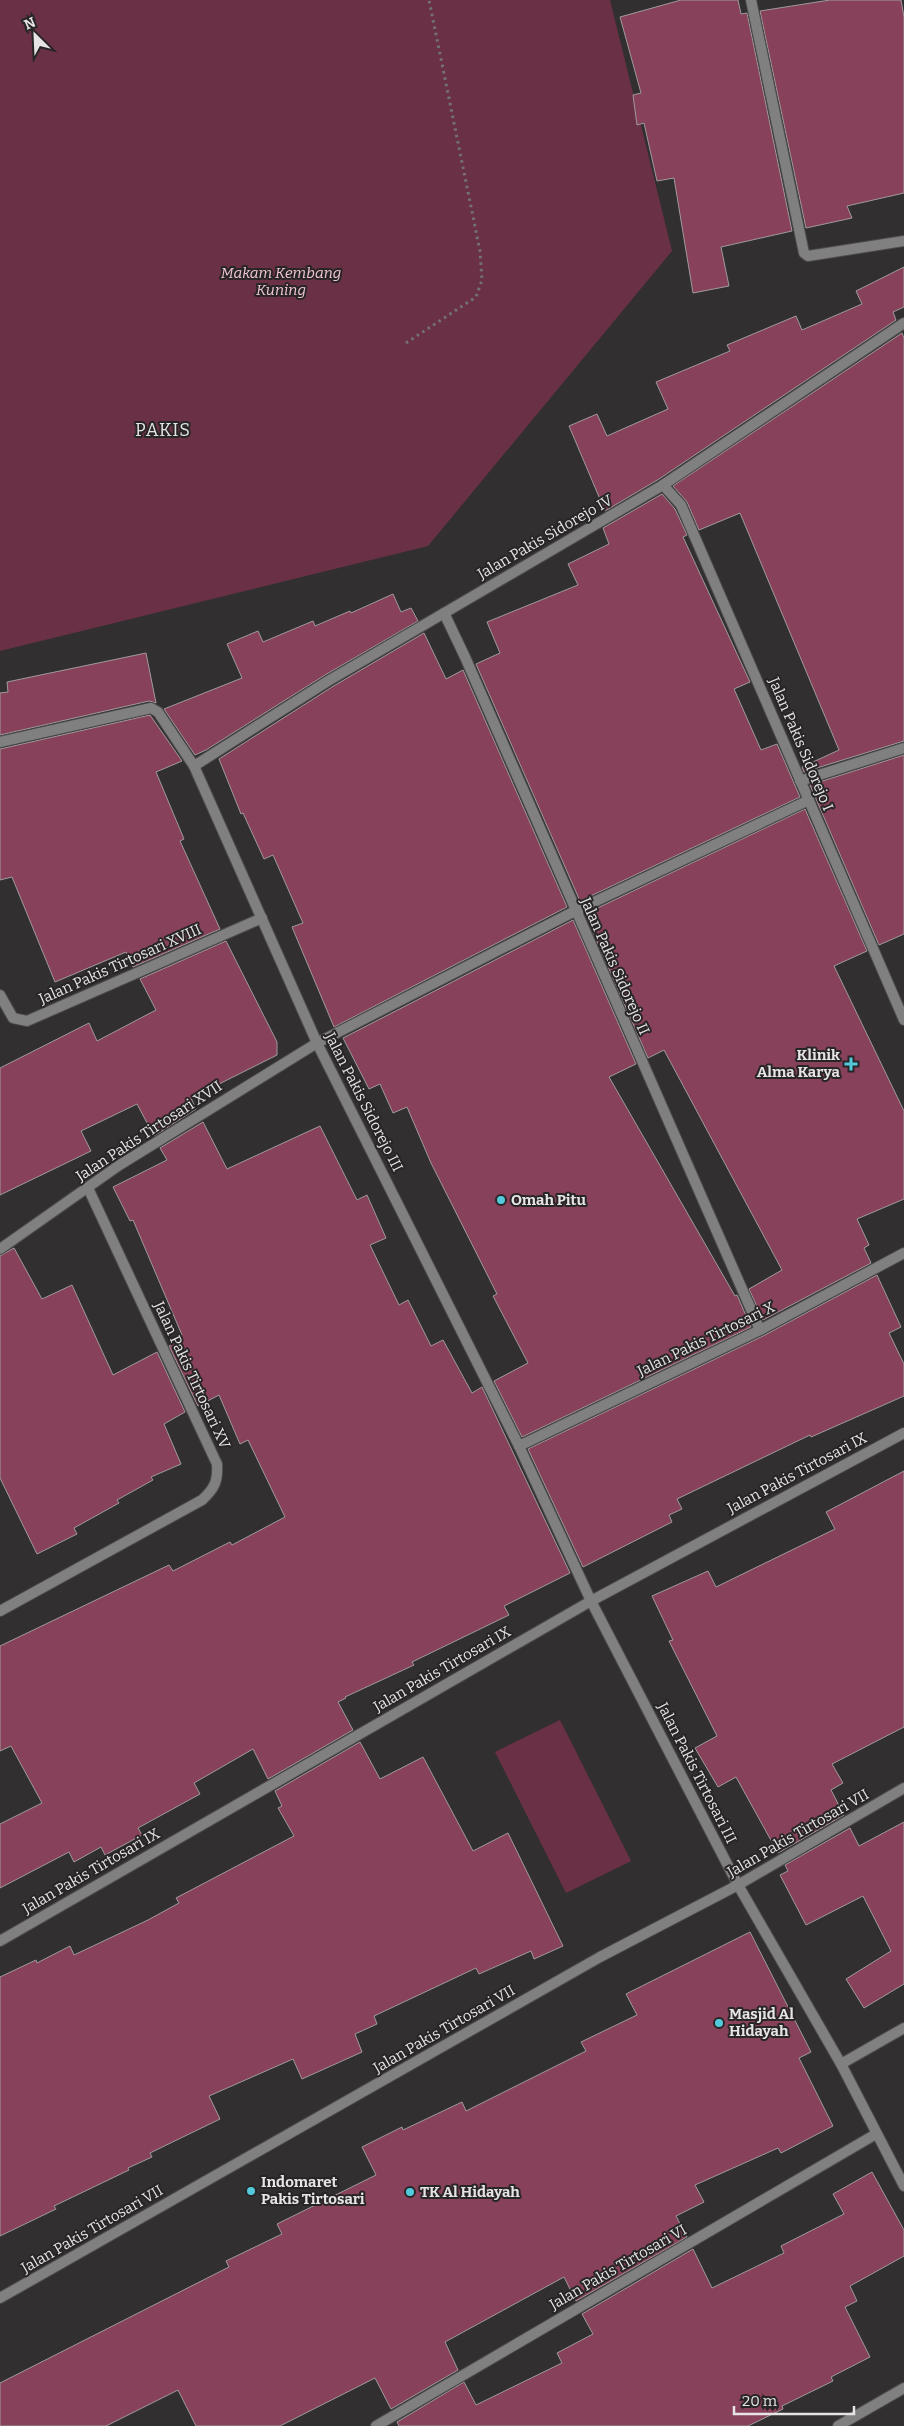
<svg xmlns="http://www.w3.org/2000/svg" width="904" height="2426" viewBox="0 0 904 2426" font-family="Bitter,serif">
	<style>
		.green { fill: #6a3146 }
		.building { fill: #88415b; stroke: #9f9b9c }
		.lines { fill: none; stroke-linecap: round; stroke-linejoin: round }
		.street-casing { stroke: #4f4c4d; stroke-width: 12 }
		.path { stroke: #747172; stroke-width: 3; stroke-dasharray: 2.5 4; stroke-linecap: butt }
		.street { stroke: #818080; stroke-width: 10 }
		.poi-dot { fill: #53cadc; stroke: #282526; stroke-width: 2 }
		.labels { text-anchor: middle; stroke-width: 4; stroke-linejoin: round; paint-order: stroke }
		.park-label { font-size: 15px; font-style: italic; fill: #f2c6d3; stroke: #282526 }
		.street-label { font-size: 15px; fill: #e6e4e5; stroke: #282526 }
		.poi-label { font-size: 15px; font-weight: bold; fill: #e6e4e5; stroke: #282526; text-anchor: start }
		.quarter-label { font-size: 18px; letter-spacing: 1px; fill: #e6e4e5; stroke: #282526 }
	</style>
	<rect width="100%" height="100%" fill="#322f30"/>
	<!-- green -->
	<g class="green">
		<polygon points="0,0 610,0 672,251 428,546 0,651"/>
		<polygon points="560,1720 631,1861 566,1893 495,1752"/>
	</g>
	<!-- building -->
	<g class="building">
		<polygon points="681,0 738,0 741,14 747,13 792,231 721,247 729,286 693,293 674,178 657,181 644,123 637,125 633,95 641,93 620,17"/>
		<polygon points="830,0 901,0 904,17 904,193 847,206 852,218 806,228 760,11"/>
		<polygon points="904,267 904,307 893,312 896,320 659,479 605,511 569,426 597,414 607,436 668,409 656,382 730,351 727,345 796,316 802,330 862,304 856,291"/>
		<polygon points="902,333 904,338 904,741 804,772 802,767 839,750 740,513 699,530 687,502 673,486"/>
		<polygon points="662,494 675,509 687,535 683,537 750,682 734,689 761,750 777,744 800,797 580,901 476,664 500,653 487,622 578,585 568,564 609,544 603,528"/>
		<polygon points="393,594 401,612 411,608 418,621 325,675 206,750 195,755 164,709 242,678 227,644 258,631 263,642 313,621 315,626 350,611 351,613"/>
		<polygon points="424,633 446,679 463,670 567,907 334,1027 292,927 303,923 273,855 264,859 243,813 241,814 219,759 332,687"/>
		<polygon points="146,653 156,703 149,701 0,735 0,693 8,692 7,682"/>
		<polygon points="150,715 182,761 156,772 184,839 180,841 220,929 133,967 126,952 55,982 12,877 0,880 0,749"/>
		<polygon points="904,755 904,934 879,945 810,785"/>
		<polygon points="805,809 867,951 834,966 904,1111 904,1199 857,1219 869,1245 864,1248 871,1263 763,1320 749,1289 782,1270 664,1050 648,1058 585,914"/>
		<polygon points="573,920 636,1064 609,1077 735,1296 737,1295 751,1327 522,1437 494,1381 528,1363 493,1296 497,1294 431,1163 407,1107 393,1113 380,1084 369,1089 343,1038"/>
		<polygon points="226,941 277,1042 277,1055 191,1098 196,1109 154,1136 137,1104 81,1131 91,1151 0,1195 0,1068 89,1023 97,1041 156,1010 140,979"/>
		<polygon points="203,1122 227,1169 320,1126 357,1200 367,1195 386,1238 370,1245 399,1305 408,1300 431,1346 443,1340 472,1393 482,1387 570,1573 504,1606 509,1615 412,1662 414,1665 345,1697 346,1698 338,1702 353,1730 268,1779 253,1749 194,1783 200,1794 138,1828 142,1835 105,1855 101,1847 74,1862 69,1852 0,1888 0,1824 42,1803 11,1746 0,1751 0,1646 169,1565 173,1571 230,1542 232,1545 285,1517 248,1440 240,1444 219,1395 198,1406 169,1346 172,1344 171,1340 182,1335 133,1220 130,1221 113,1187 167,1160 160,1148"/>
		<polygon points="14,1248 42,1299 72,1285 113,1375 157,1352 185,1412 164,1424 181,1464 151,1477 153,1480 117,1500 119,1503 74,1528 77,1534 37,1554 0,1478 0,1256"/>
		<polygon points="877,1275 901,1327 889,1333 904,1364 904,1396 811,1437 810,1435 677,1499 682,1509 669,1515 672,1522 583,1567 528,1449 763,1336"/>
		<polygon points="904,1471 904,1727 832,1764 843,1783 831,1790 844,1815 778,1853 736,1777 718,1787 695,1748 717,1736 669,1641 673,1640 652,1596 708,1571 716,1587 835,1529 826,1512"/>
		<polygon points="360,1742 380,1779 423,1757 473,1851 508,1833 563,1946 534,1959 531,1951 479,1974 476,1968 374,2016 377,2024 355,2034 362,2052 302,2079 293,2059 209,2096 220,2119 150,2153 152,2157 128,2168 129,2170 54,2206 56,2209 0,2236 0,1977 36,1960 37,1963 70,1946 74,1955 148,1920 179,1903 176,1898 294,1836 278,1808 282,1806 275,1791"/>
		<polygon points="904,1822 904,1984 864,2008 846,1979 891,1951 863,1896 806,1925 780,1875 788,1871 785,1865 850,1828 859,1846"/>
		<polygon points="750,1932 811,2052 799,2058 833,2126 781,2153 778,2148 695,2185 704,2202 676,2216 687,2237 576,2301 564,2277 445,2342 458,2370 391,2409 375,2378 280,2426 196,2426 178,2390 106,2426 0,2426 0,2383 229,2267 226,2261 282,2234 277,2224 376,2175 362,2147 402,2127 403,2130 462,2102 466,2111 586,2051 581,2042 637,2015 626,1994"/>
		<polygon points="872,2172 904,2230 904,2256 850,2286 857,2301 845,2307 870,2357 831,2377 833,2381 782,2406 783,2409 748,2426 399,2426 397,2422 464,2382 476,2405 562,2363 557,2353 593,2334 582,2314 693,2249 712,2288 784,2253 781,2246 844,2214 833,2194"/>
	</g>
	<g class="lines">
		<defs>
			<g id="street">
				<polyline points="751,0 804,253 808,256 904,241"/>
				<polyline points="663,485 681,505 904,1020"/>
				<polyline points="444,613 465,657 760,1330"/>
				<polyline points="0,742 151,708 158,712 194,766 317,1043 519,1446 591,1601 738,1885 841,2064 904,2186"/>
				<polyline points="194,766 328,681 663,485 904,323"/>
				<polyline points="800,781 904,748"/>
				<polyline points="0,995 13,1018 27,1021 262,918"/>
				<polyline points="0,1249 118,1166 317,1043 575,911 809,800"/>
				<polyline points="519,1446 760,1330 904,1253"/>
				<path d="M0 1611 202 1500C215 1488 218 1481 217 1464L88 1188"/>
				<polyline points="0,1941 591,1601 904,1433"/>
				<polyline points="841,2064 904,2028"/>
				<polyline points="0,2298 600,1957 738,1885 904,1788"/>
				<polyline points="376,2426 876,2134"/>
				<polyline points="838,2426 904,2388"/>
			</g>
		</defs>
		<!-- street casing -->
		<use href="#street" class="street-casing"/>
		<!-- path -->
		<polyline class="path" points="406,343 476,297 482,280 480,251 429,0"/>
		<!-- street -->
		<use href="#street" class="street"/>
	</g>
	<!-- markers -->
	<g class="poi-dot">
		<path d="M848.5 1056.5h5v5h5v5h-5v5h-5v-5h-5v-5h5z"/>
		<circle cx="501" cy="1200" r="5"/>
		<circle cx="719" cy="2023" r="5"/>
		<circle cx="251" cy="2191" r="5"/>
		<circle cx="410" cy="2192" r="5"/>
	</g>
	<g class="labels">
		<!-- park labels -->
		<g class="park-label">
			<text x="281" y="278">Makam Kembang<tspan x="281" dy="17">Kuning</tspan></text>
		</g>
		<!-- street labels -->
		<g class="street-label">
			<text transform="translate(545 537) rotate(-30)" y="5">Jalan Pakis Sidorejo IV</text>
			<text transform="translate(801 744) rotate(67)" y="5">Jalan Pakis Sidorejo I</text>
			<text transform="translate(120 964) rotate(-24)" y="5">Jalan Pakis Tirtosari XVIII</text>
			<text transform="translate(615 966) rotate(66)" y="5">Jalan Pakis Sidorejo II</text>
			<text transform="translate(364 1102) rotate(63)" y="5">Jalan Pakis Sidorejo III</text>
			<text transform="translate(149 1131) rotate(-33)" y="5">Jalan Pakis Tirtosari XVII</text>
			<text transform="translate(706 1339) rotate(-26)" y="5">Jalan Pakis Tirtosari X</text>
			<text transform="translate(192 1375) rotate(65)" y="5">Jalan Pakis Tirtosari XV</text>
			<text transform="translate(797 1473) rotate(-28)" y="5">Jalan Pakis Tirtosari IX</text>
			<text transform="translate(442 1669) rotate(-30)" y="5">Jalan Pakis Tirtosari IX</text>
			<text transform="translate(697 1773) rotate(63)" y="5">Jalan Pakis Tirtosari III</text>
			<text transform="translate(798 1833) rotate(-30)" y="5">Jalan Pakis Tirtosari VII</text>
			<text transform="translate(91 1871) rotate(-30)" y="5">Jalan Pakis Tirtosari IX</text>
			<text transform="translate(444 2029) rotate(-30)" y="5">Jalan Pakis Tirtosari VII</text>
			<text transform="translate(92 2229) rotate(-30)" y="5">Jalan Pakis Tirtosari VII</text>
			<text transform="translate(618 2267) rotate(-30)" y="5">Jalan Pakis Tirtosari VI</text>
		</g>
		<!-- poi labels -->
		<g class="poi-label">
			<text x="840" y="1060" text-anchor="end">Klinik<tspan x="840" dy="17">Alma Karya</tspan></text>
			<text x="511" y="1205">Omah Pitu</text>
			<text x="729" y="2019">Masjid Al<tspan x="729" dy="17">Hidayah</tspan></text>
			<text x="261" y="2187">Indomaret<tspan x="261" dy="17">Pakis Tirtosari</tspan></text>
			<text x="420" y="2197">TK Al Hidayah</text>
		</g>
		<!-- quarter labels -->
		<g class="quarter-label">
			<text x="163" y="436">PAKIS</text>
		</g>
	</g>
	<!-- north arrow -->
	<g transform="translate(35 35) rotate(336)" stroke="#282526" stroke-width="4" paint-order="stroke">
	<path d="M0-4L9 19L0 12L-9 19Z" fill="#e6e4e5"/>
	<text y="-8" font-size="14" font-weight="bold" text-anchor="middle" fill="#e6e4e5">N</text>
	</g>
	<!-- scale -->
	<path d="M734 2406v8h120v-8" fill="none" stroke="#e6e4e5" stroke-width="2.5"/>
	<text x="742" y="2406" font-size="15" fill="#e6e4e5" stroke="#282526" stroke-width="4" paint-order="stroke">20 m</text>
</svg>
